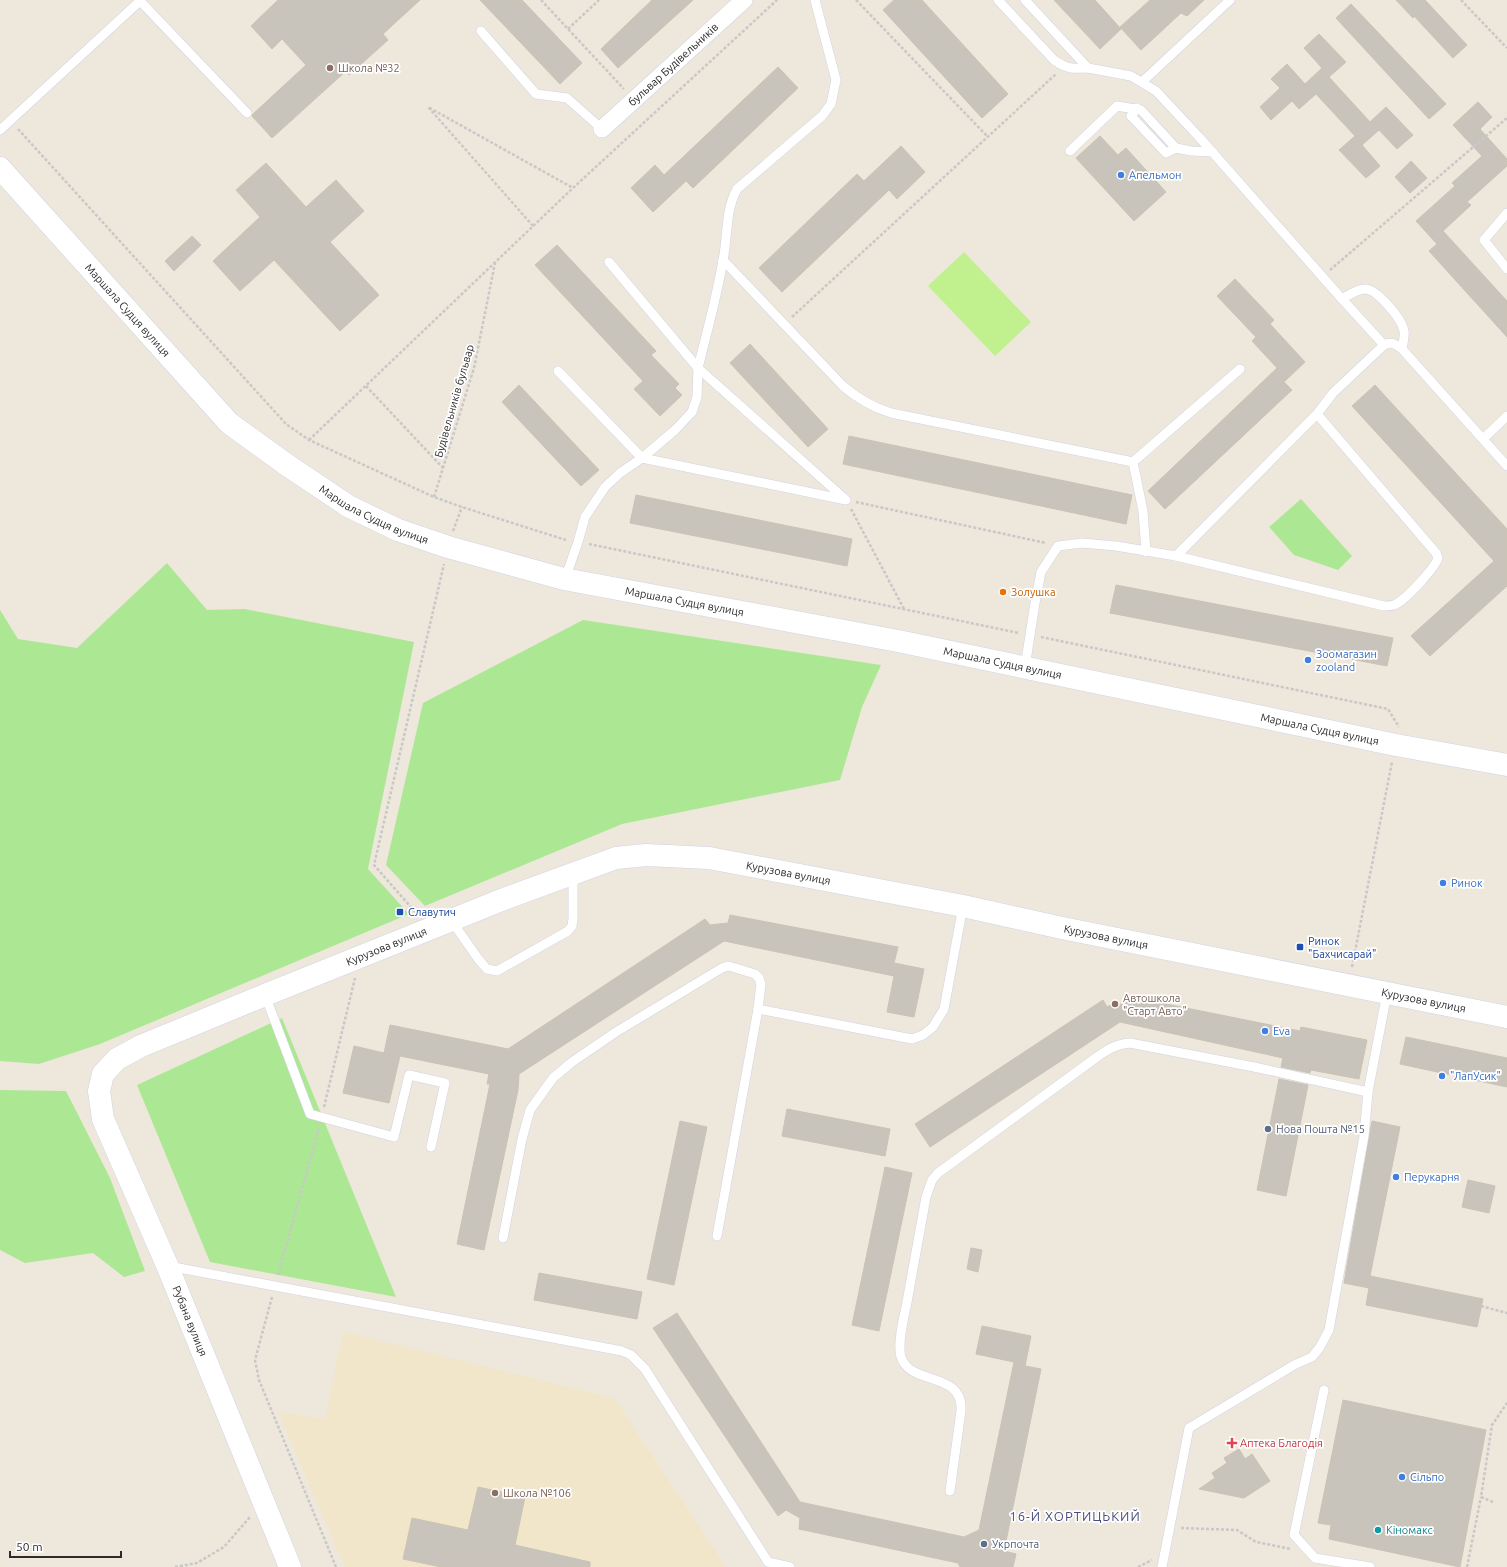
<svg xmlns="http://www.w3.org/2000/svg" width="1507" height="1567" viewBox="0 0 1507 1567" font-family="Ubuntu,sans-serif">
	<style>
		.education { fill: #f1e6ca }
		.green { fill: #ace894 }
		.pitch { fill: #c1f18e }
		.building { fill: #c9c4bb; stroke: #c9c3b5 }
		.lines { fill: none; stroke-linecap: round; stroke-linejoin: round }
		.lane-casing { stroke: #d1d3e5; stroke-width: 10 }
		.street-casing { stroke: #d1d3e5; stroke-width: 18 }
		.secondary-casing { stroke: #d1d3e5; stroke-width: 23 }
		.path { stroke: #c8c8c8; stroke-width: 2.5; stroke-dasharray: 3 2; stroke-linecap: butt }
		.lane { stroke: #fff; stroke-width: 9 }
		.street { stroke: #fff; stroke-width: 17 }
		.secondary { stroke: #fff; stroke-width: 22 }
		.education-dot { fill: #8d6e63; stroke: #fff; stroke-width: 1.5 }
		.shop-dot { fill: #3f7fe0; stroke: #fff; stroke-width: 1.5 }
		.food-dot { fill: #e8710a; stroke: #fff; stroke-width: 1.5 }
		.transit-dot { fill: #1a4fb4; stroke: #fff; stroke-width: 1.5 }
		.service-dot { fill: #5c6f8a; stroke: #fff; stroke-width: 1.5 }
		.health-dot { fill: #e0444e; stroke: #fff; stroke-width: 1.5 }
		.culture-dot { fill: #0f9aa8; stroke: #fff; stroke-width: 1.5 }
		.labels { text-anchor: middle; stroke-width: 3.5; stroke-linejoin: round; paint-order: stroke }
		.street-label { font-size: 11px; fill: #2b2b2b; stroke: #fff }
		.education-label { font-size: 11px; fill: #785e54; stroke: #fff; text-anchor: start }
		.shop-label { font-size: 11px; fill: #366cbe; stroke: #fff; text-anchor: start }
		.food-label { font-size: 11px; fill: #c56008; stroke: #fff; text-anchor: start }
		.transit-label { font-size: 11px; fill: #164399; stroke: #fff; text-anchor: start }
		.service-label { font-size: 11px; fill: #4e5e75; stroke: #fff; text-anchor: start }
		.health-label { font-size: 11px; fill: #be3a42; stroke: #fff; text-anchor: start }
		.culture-label { font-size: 11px; fill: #0d838f; stroke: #fff; text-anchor: start }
		.quarter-label { font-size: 13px; letter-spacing: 1px; fill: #474e7f; stroke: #fff }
	</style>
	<rect width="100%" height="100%" fill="#eee7db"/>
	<!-- education -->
	<polygon class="education" points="343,1332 614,1398 726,1567 345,1567 278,1412 325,1419"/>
	<!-- green -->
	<g class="green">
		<polygon points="1301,499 1352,556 1338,570 1294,555 1269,527"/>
		<polygon points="167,563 207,610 245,609 414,642 368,869 409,914 100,1044 39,1064 0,1061 0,610 18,639 77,648"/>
		<polygon points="583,620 881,665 862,707 840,780 622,824 425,906 386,865 423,703"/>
		<polygon points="282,1018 396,1297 210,1262 137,1085"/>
		<polygon points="0,1090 66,1091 110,1178 145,1271 124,1277 93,1253 25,1263 0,1250"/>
	</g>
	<!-- pitch -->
	<polygon class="pitch" points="964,252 1031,322 995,356 928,286"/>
	<!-- building -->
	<g class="building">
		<polygon points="278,0 420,0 383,34 388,40 349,75 346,71 272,138 252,116 253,114 306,65 282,39 272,49 251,26"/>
		<polygon points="480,0 522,0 582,63 560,84"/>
		<polygon points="652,0 693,0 618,68 601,49"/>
		<polygon points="894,0 922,0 1008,94 982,118 883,10"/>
		<polygon points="1054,0 1095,0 1121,29 1100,49"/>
		<polygon points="1150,0 1204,0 1187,16 1181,13 1141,50 1120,27"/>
		<polygon points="1396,0 1425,0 1467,45 1453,58 1414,16 1413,18"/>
		<polygon points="1351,4 1446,104 1429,119 1336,18"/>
		<polygon points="1319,34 1346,62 1329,77 1370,122 1386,107 1413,135 1397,149 1379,130 1362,145 1380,166 1366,178 1339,150 1355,136 1316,94 1299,109 1292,101 1271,120 1260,107 1280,88 1271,79 1287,64 1305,84 1322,68 1304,48"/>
		<polygon points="778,67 798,88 693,188 686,181 653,212 631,188 655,165 664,175"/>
		<polygon points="1478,102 1492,117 1480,129 1507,159 1507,166 1467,202 1471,205 1443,231 1507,301 1507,337 1429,251 1437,244 1416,221 1455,186 1452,183 1482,156 1453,125"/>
		<polygon points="1100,136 1118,155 1126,148 1166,192 1134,221 1076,158"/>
		<polygon points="901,146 925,172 897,199 889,190 782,292 759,268 857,174 864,181"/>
		<polygon points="1411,161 1427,178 1410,193 1395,177"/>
		<polygon points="266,163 306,207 336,180 364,211 330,242 379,295 340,331 274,260 240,291 213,261 260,217 236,190"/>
		<polygon points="192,236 201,245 174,271 165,261"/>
		<polygon points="557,245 656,351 651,355 679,384 675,388 682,395 660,416 634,389 643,381 535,265"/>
		<polygon points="1235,279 1274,320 1270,324 1305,362 1284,382 1292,390 1165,509 1148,491 1277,368 1252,341 1256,337 1217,296"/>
		<polygon points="750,344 828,429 808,447 730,363"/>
		<polygon points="519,385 599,470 581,486 502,402"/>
		<polygon points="1375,385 1507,529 1507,586 1430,656 1411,636 1494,561 1352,406"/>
		<polygon points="849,436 1132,495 1126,524 843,464"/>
		<polygon points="636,495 852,539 847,566 630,523"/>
		<polygon points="1116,585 1393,638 1387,666 1110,613"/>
		<polygon points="730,915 898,947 894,963 924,969 914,1017 887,1012 894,976 724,941 519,1074 518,1090 484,1250 457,1244 490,1084 487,1084 489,1074 400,1056 389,1103 343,1093 354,1046 384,1053 390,1025 508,1049 705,919 710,925 728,923"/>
		<polygon points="1127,996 1300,1031 1301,1027 1367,1040 1359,1079 1311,1070 1310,1073 1281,1067 1283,1058 1120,1022 930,1147 915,1124 1103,1000 1107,1007 1114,1003 1125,1005"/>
		<polygon points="1406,1037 1507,1058 1507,1087 1400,1064"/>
		<polygon points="1279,1079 1308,1085 1286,1196 1257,1190"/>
		<polygon points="787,1109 890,1129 885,1156 782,1136"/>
		<polygon points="680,1121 707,1127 674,1285 647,1279"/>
		<polygon points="1372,1121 1400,1127 1370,1276 1483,1299 1477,1327 1366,1305 1369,1288 1344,1283"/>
		<polygon points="885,1167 912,1173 879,1331 852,1325"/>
		<polygon points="1468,1180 1495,1186 1489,1213 1462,1207"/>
		<polygon points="971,1248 982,1250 978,1272 967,1269"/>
		<polygon points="539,1273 642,1292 637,1319 534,1300"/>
		<polygon points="677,1313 800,1502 964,1537 979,1530 1014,1362 976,1354 982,1326 1031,1336 1025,1366 1041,1369 1004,1551 1016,1554 1013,1567 960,1567 958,1563 799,1529 800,1518 786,1510 778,1516 653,1328"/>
		<polygon points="1343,1400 1486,1430 1460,1567 1329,1539 1331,1525 1318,1523"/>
		<polygon points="1239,1449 1245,1459 1252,1454 1270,1481 1244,1498 1199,1489 1215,1478 1212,1473 1227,1463 1224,1458"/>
		<polygon points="478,1487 525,1497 515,1545 590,1562 590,1567 441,1567 403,1559 412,1518 468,1530"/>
	</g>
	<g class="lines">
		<defs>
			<g id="lane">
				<path d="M998 0 1054 60C1067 69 1072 69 1088 68"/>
				<polyline points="1025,0 1088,68 1131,76 1156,91 1199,137 1342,299"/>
				<polyline points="140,1 247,113"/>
				<polyline points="481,31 536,94 567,98 602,129"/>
				<polyline points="1142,82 1230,0"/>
				<polyline points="1137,108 1131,116 1166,153 1176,148"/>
				<polyline points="0,130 141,0"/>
				<polyline points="1070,151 1117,106 1141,110 1176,148 1191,151 1213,152"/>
				<polyline points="1507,213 1484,240 1507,269"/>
				<path d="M723 260 843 386C858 399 872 407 891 413L1133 462 1240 369"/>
				<path d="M1402 349C1403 343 1405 336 1404 331 1402 319 1377 289 1365 289 1357 289 1349 295 1342 299L1384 345C1392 341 1395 344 1402 349L1507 466"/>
				<path d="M558 371 642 458 846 500 698 368C707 332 717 296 723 260 728 236 725 211 737 189L822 116 831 104 836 80 815 0"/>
				<path d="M1317 414 1436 553 1438 558C1435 568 1406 599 1396 604 1393 606 1388 606 1384 606L1176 556 1317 414 1333 393 1384 345"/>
				<polyline points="1483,439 1507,416"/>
				<polyline points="1133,462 1143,511 1146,552"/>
				<polyline points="565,579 578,542 585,517 605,487 620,473 642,458 675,430 692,412 697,397 698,368 609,262"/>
				<polyline points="1025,667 1035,603 1041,572 1058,546 1082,543 1116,546 1176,556"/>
				<polyline points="451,920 479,960 487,969 497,971 568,931 572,926 573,919 573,874"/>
				<polyline points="265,995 310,1114 394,1137 409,1075 445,1083 431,1147"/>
				<polyline points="717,1236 758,1009"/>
				<polyline points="503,1238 522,1139 530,1110 553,1078 572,1062 616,1032 722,968 728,966 732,967 755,974 759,978 761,984 758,1009 912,1039 923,1035 933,1027 944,1009 963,906"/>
				<polyline points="168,1266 622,1351 631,1355 645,1369 768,1562 790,1567"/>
				<polyline points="1324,1390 1294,1535 1315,1558 1370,1567"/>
				<path d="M950 1491 961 1411C964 1371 910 1386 901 1357 897 1343 904 1317 907 1302 913 1267 920 1232 926 1197L932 1180 938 1173 1097 1057C1108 1049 1117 1044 1130 1043L1254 1067 1368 1092"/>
				<polyline points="1162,1567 1189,1428 1294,1365 1312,1357 1320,1347 1329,1330 1364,1136 1368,1092 1387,993"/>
			</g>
			<g id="street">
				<path id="s1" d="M602 129 744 0"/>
			</g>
			<g id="secondary">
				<path id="s2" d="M0 168 229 423 287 465 348 506 398 530 448 547 564 579 898 641 1396 745 1507 765"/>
				<path id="s3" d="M290 1567 167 1265 103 1119 99 1091 103 1074 117 1059 141 1046 265 995 504 899 616 858 646 855 709 858 963 906 1062 928 1507 1017"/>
			</g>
		</defs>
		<!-- lane casing -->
		<use href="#lane" class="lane-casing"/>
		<!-- street casing -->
		<use href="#street" class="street-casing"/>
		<!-- secondary casing -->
		<use href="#secondary" class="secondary-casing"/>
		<!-- path -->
		<g class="path">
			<polyline points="541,0 624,89"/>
			<polyline points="856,0 988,137"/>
			<polyline points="1461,0 1507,48"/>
			<polyline points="568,29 599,0"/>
			<polyline points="18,129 286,424 309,440 434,497 462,507 566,540"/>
			<polyline points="533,226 428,107 573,188"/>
			<polyline points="1330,270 1507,118"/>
			<polyline points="792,317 1056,74"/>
			<polyline points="366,386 443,468"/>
			<polyline points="309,440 573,188 777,0"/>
			<polyline points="434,497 474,368 495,263"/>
			<polyline points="856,502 1046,543"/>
			<polyline points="851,509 904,609"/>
			<polyline points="453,531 462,507"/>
			<polyline points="589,544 1019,633"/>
			<polyline points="1041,637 1388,709 1399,727"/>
			<polyline points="415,915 417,914 374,865 444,564"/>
			<polyline points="1352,967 1392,762"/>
			<polyline points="324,1107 355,978"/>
			<polyline points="278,1275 319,1128"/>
			<polyline points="272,1297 255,1360 259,1380 336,1567"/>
			<polyline points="1481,1306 1507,1313"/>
			<polyline points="1493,1502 1481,1497 1492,1425 1507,1403"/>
			<polyline points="1181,1528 1237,1530 1256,1542 1291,1549"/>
			<polyline points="175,1567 197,1563 224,1547 250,1517"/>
			<polyline points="1138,1567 1152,1560"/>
			<polyline points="1467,1567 1481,1497"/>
		</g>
		<!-- lane -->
		<use href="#lane" class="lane"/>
		<!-- street -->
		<use href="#street" class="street"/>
		<!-- secondary -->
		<use href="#secondary" class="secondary"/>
	</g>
	<!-- markers -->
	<g class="education-dot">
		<circle cx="330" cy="68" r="4"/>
		<circle cx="1115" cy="1004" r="4"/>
		<circle cx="495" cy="1493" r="4"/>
	</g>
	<g class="shop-dot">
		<circle cx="1121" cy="175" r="4"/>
		<circle cx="1308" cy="660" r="4"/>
		<circle cx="1443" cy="883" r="4"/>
		<circle cx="1265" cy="1031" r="4"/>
		<circle cx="1442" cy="1076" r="4"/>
		<circle cx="1396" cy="1177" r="4"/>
		<circle cx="1402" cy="1477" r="4"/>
	</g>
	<circle class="food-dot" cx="1003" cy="592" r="4"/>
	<g class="transit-dot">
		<rect x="396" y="908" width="8" height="8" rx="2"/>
		<rect x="1296" y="943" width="8" height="8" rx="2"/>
	</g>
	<g class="service-dot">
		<circle cx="1268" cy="1129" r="4"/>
		<circle cx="984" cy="1544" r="4"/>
	</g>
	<path class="health-dot" d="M1230 1437h4v4h4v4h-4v4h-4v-4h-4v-4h4z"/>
	<circle class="culture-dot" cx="1378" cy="1530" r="4"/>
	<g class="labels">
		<!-- street labels -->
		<g class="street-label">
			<text dy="4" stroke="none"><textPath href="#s1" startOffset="96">бульвар Будівельників</textPath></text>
			<text dy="4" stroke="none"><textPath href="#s2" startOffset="191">Маршала Судця вулиця</textPath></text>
			<text transform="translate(454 401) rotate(-74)" y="4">Будівельників бульвар</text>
			<text dy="4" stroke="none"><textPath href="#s2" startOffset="515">Маршала Судця вулиця</textPath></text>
			<text dy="4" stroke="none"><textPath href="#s2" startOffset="839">Маршала Судця вулиця</textPath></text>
			<text dy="4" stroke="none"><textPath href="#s2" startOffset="1163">Маршала Судця вулиця</textPath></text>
			<text dy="4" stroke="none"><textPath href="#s2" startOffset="1487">Маршала Судця вулиця</textPath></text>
			<text dy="4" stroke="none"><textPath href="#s3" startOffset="1264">Курузова вулиця</textPath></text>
			<text dy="4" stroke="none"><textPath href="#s3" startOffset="1588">Курузова вулиця</textPath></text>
			<text dy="4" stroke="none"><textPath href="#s3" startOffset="844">Курузова вулиця</textPath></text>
			<text dy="4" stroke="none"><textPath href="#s3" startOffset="1912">Курузова вулиця</textPath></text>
			<text transform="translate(190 1321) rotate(68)" y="4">Рубана вулиця</text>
		</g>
		<!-- education labels -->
		<g class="education-label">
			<text x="338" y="72">Школа №32</text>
			<text x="1123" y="1002">Автошкола<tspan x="1123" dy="13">"Старт Авто"</tspan></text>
			<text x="503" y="1497">Школа №106</text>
		</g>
		<!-- shop labels -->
		<g class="shop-label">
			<text x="1129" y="179">Апельмон</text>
			<text x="1316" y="658">Зоомагазин<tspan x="1316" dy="13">zooland</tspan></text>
			<text x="1451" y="887">Ринок</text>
			<text x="1273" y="1035">Eva</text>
			<text x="1450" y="1080">"ЛапУсик"</text>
			<text x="1404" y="1181">Перукарня</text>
			<text x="1410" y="1481">Сільпо</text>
		</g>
		<!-- food labels -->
		<g class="food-label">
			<text x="1011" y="596">Золушка</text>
		</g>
		<!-- transit labels -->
		<g class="transit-label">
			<text x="408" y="916">Славутич</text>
			<text x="1308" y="945">Ринок<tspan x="1308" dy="13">"Бахчисарай"</tspan></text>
		</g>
		<!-- service labels -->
		<g class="service-label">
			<text x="1276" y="1133">Нова Пошта №15</text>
			<text x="992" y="1548">Укрпочта</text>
		</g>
		<!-- health labels -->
		<g class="health-label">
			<text x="1240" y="1447">Аптека Благодiя</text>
		</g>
		<!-- culture labels -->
		<g class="culture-label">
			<text x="1386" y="1534">Кіномакс</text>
		</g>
		<!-- quarter labels -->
		<g class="quarter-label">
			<text x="1075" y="1521">16-Й ХОРТИЦЬКИЙ</text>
		</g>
	</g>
	<!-- scale -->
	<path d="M10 1551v6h111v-6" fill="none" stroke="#2b2b2b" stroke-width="2"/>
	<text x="16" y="1551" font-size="12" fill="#2b2b2b" stroke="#ffffff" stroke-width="3" paint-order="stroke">50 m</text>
</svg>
